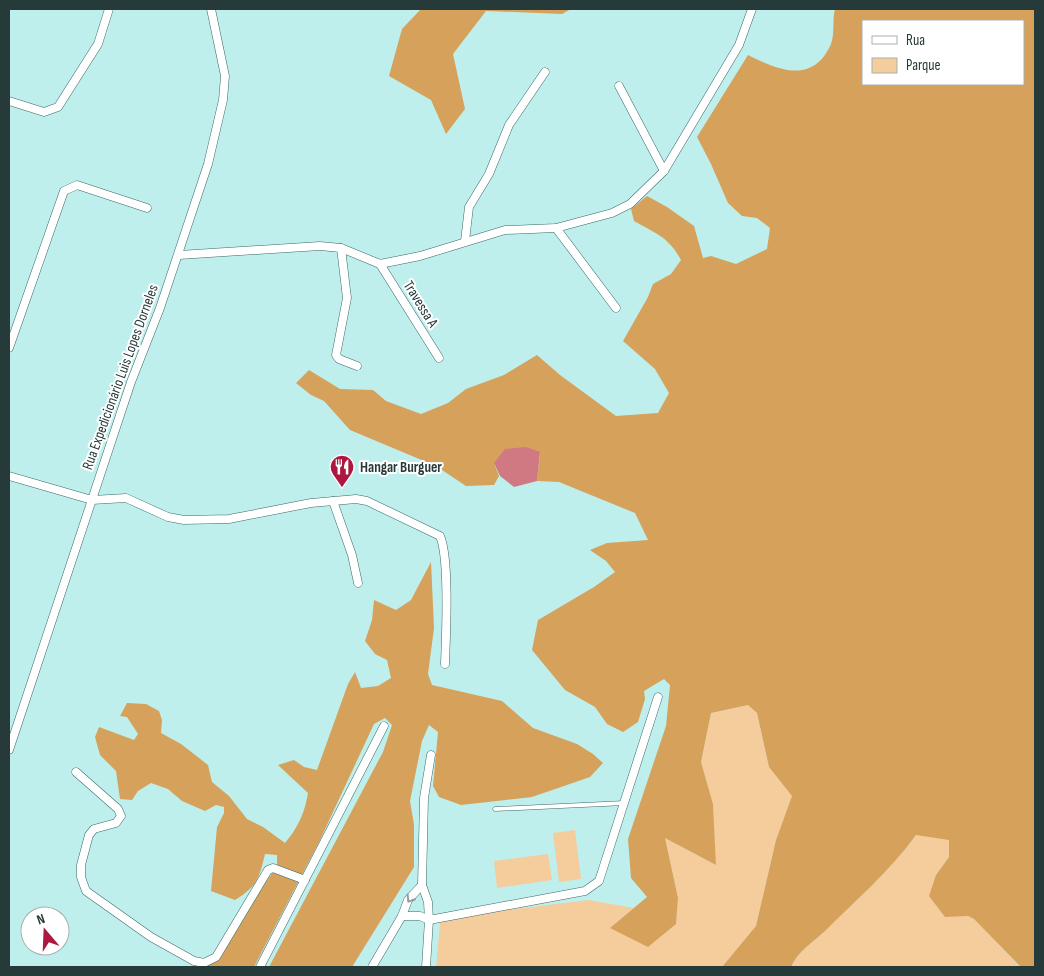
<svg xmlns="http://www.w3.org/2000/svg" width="1044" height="976" viewBox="0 0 1044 976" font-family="'Sofia Sans Condensed',sans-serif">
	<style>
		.green { fill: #f5cd9c }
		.forest { fill: #d6a15a; fill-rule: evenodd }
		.water { fill: #d07983 }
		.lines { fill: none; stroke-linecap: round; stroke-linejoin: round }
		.lane-casing { stroke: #3b6967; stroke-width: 5 }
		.street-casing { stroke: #3b6967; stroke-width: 9 }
		.lane { stroke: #fff; stroke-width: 4 }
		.street { stroke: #fff; stroke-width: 8 }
		.oneway { stroke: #929c9c }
		.labels { text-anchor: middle; stroke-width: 4; stroke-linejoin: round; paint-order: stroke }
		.street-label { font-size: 15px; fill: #263a39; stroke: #fff }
		.poi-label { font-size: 15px; font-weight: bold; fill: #263a39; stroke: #fff; text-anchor: start }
	</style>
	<rect width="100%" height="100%" fill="#beefed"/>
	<!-- green -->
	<g class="green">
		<polygon points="748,705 757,713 769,767 792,796 776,840 756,926 722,967 436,967 440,923 449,917 588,900 634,908 610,928 649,946 676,924 678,898 665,838 716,865 713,804 701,762 711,713"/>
		<polygon points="575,830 581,879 559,882 553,833"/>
		<path d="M916 835 949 839V857L936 875 968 916 974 919 1020 966 1025 967H791C798 951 812 943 825 931 856 900 890 871 916 835Z"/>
		<polygon points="548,854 552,880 497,888 494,861"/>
	</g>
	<!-- forest -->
	<g class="forest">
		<polygon points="421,9 571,9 562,14 486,11 453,54 465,109 446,134 431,100 389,76 402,29"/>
		<path d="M835 9H1035V967L1020 966 974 919 968 916 945 917 929 896 936 875 949 857V840L916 835C890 871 856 900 825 931 812 943 798 951 791 967H722L756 926 776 840 792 796 769 767 757 713 748 705 711 713 701 762 713 804 716 865 665 838 678 898 676 924 648 947 610 928 647 897 631 878 628 839 666 726 670 685 664 679 644 691 645 699 638 722 623 732 607 724 595 707 565 690 532 650 538 620 594 587 615 572 606 561 590 550 607 543 648 540 635 513 559 482 537 481 540 453 494 463 499 476 494 485 466 486 436 466 350 430 324 401 311 395 296 383 309 370 340 389 373 390 386 401 421 414 448 403 466 389 504 375 537 355 560 375 616 416 658 413 669 393 655 369 623 341 648 297 653 284 671 274 681 260C669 237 655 233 634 221L631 209 647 196 667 207 694 226 703 258 711 256 736 264 767 249 770 228 757 218 742 216 728 203 711 164 697 137 748 55C778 70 813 85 831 44 835 34 832 20 835 9ZM863 21H1023V84H863Z"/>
		<path d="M431 562 434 628 428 674 432 685 502 701 533 728 577 744 593 754 603 763 590 777 532 797 461 805 439 797 433 786 438 732 429 725 422 741 410 801 414 825V867L352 967H269L383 752 392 725 385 718 374 724 320 840 254 967H207L277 866V855L265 854C259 879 257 886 235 900L211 891 217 827 224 813V807L216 805 205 811 182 801 168 789 151 783 138 791 132 800 120 799 116 771 100 755 95 737 99 727 134 740 138 734 127 717 120 716 127 703 146 704 159 711 162 720 161 733 181 744 208 765 212 782 229 796 247 819 263 827 285 843C298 828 305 812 308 793L278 765 294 760 304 767 317 770 348 684 355 672 361 688 378 686 391 678 387 660 375 654 365 641 372 620 374 600 396 610 411 600Z"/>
	</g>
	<!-- water -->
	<polygon class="water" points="526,447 540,452 537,481 514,487 500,476 494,463 505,449"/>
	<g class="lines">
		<defs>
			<polyline id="lane" points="495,809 625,803"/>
			<g id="street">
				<polyline points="619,86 664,171"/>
				<polyline points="9,101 44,112 58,107 98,44 109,9"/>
				<polyline points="556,228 616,308"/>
				<polyline points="465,241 469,207 489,174 509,125 545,72"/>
				<polyline points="341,248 347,298 336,355 339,359 357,366"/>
				<polyline points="179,255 320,246 341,248 380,264 420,256 505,230 556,228 612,213 630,204 664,171 739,45 752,9"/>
				<polyline points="380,264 439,358"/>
				<polyline points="9,348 64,191 77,185 147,208"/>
				<path d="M9 476 92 500 126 498 168 517 184 520 229 519 311 503 356 499 367 501 440 536C450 559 446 636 445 664"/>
				<polyline points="333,501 352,555 358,583"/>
				<polyline points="9,750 131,382 160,308 208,164 223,100 225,76 211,9"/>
				<polyline points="76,772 118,809 121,816 116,823 94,829 89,835 81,865 81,877 86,891 151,937 194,961 204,963 216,957 268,870 273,868 305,880"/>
				<polyline points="402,916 420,916 429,920 585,891 599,881 658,697"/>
				<polyline points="260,967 384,726"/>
				<polyline points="372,967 402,916 408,900 422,885"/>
				<polyline points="426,967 429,920 428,902 422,885 424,798 431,755"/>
			</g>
		</defs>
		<!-- lane casing -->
		<use href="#lane" class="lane-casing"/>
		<!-- street casing -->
		<use href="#street" class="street-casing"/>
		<!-- lane -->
		<use href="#lane" class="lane"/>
		<!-- street -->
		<use href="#street" class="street"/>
	</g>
	<!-- one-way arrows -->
	<defs><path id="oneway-chevron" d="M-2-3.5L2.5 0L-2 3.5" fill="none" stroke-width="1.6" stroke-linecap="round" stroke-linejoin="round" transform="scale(1.25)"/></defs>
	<use class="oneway" href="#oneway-chevron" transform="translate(410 899) rotate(122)"/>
	<!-- icons -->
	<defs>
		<symbol id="restaurant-pin" viewBox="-11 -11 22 30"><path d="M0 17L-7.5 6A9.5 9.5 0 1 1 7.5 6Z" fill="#ad1841" stroke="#fff"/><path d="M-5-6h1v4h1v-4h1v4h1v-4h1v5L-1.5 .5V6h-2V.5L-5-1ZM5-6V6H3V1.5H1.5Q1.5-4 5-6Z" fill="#fff"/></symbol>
	</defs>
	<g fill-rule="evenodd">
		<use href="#restaurant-pin" x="328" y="453" width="28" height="38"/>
	</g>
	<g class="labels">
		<!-- street labels -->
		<g class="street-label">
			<text transform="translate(421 304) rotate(58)" y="5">Travessa A</text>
			<text transform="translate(120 377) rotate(-70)" y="5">Rua Expedicionário Luis Lopes Dorneles</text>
		</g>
		<!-- poi labels -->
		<g class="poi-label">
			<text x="360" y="472">Hangar Burguer</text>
		</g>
	</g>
	<!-- border -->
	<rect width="1044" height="976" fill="none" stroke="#263a39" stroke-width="20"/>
	<!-- legend -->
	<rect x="862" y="20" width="162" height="65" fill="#ffffff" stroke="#a8b0b0"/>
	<rect x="872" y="36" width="25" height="8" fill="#ffffff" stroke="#a8b0b0"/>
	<text x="906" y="45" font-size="15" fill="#263a39">Rua</text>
	<rect x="872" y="58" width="25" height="15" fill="#f5cd9c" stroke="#a8b0b0"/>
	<text x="906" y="70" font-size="15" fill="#263a39">Parque</text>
	<!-- north arrow -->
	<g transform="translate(45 931) rotate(341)"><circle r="24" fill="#ffffff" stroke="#a8b0b0"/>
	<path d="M0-4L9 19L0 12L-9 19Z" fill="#ad1841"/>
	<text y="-8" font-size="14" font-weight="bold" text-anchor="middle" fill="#263a39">N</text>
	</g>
</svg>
